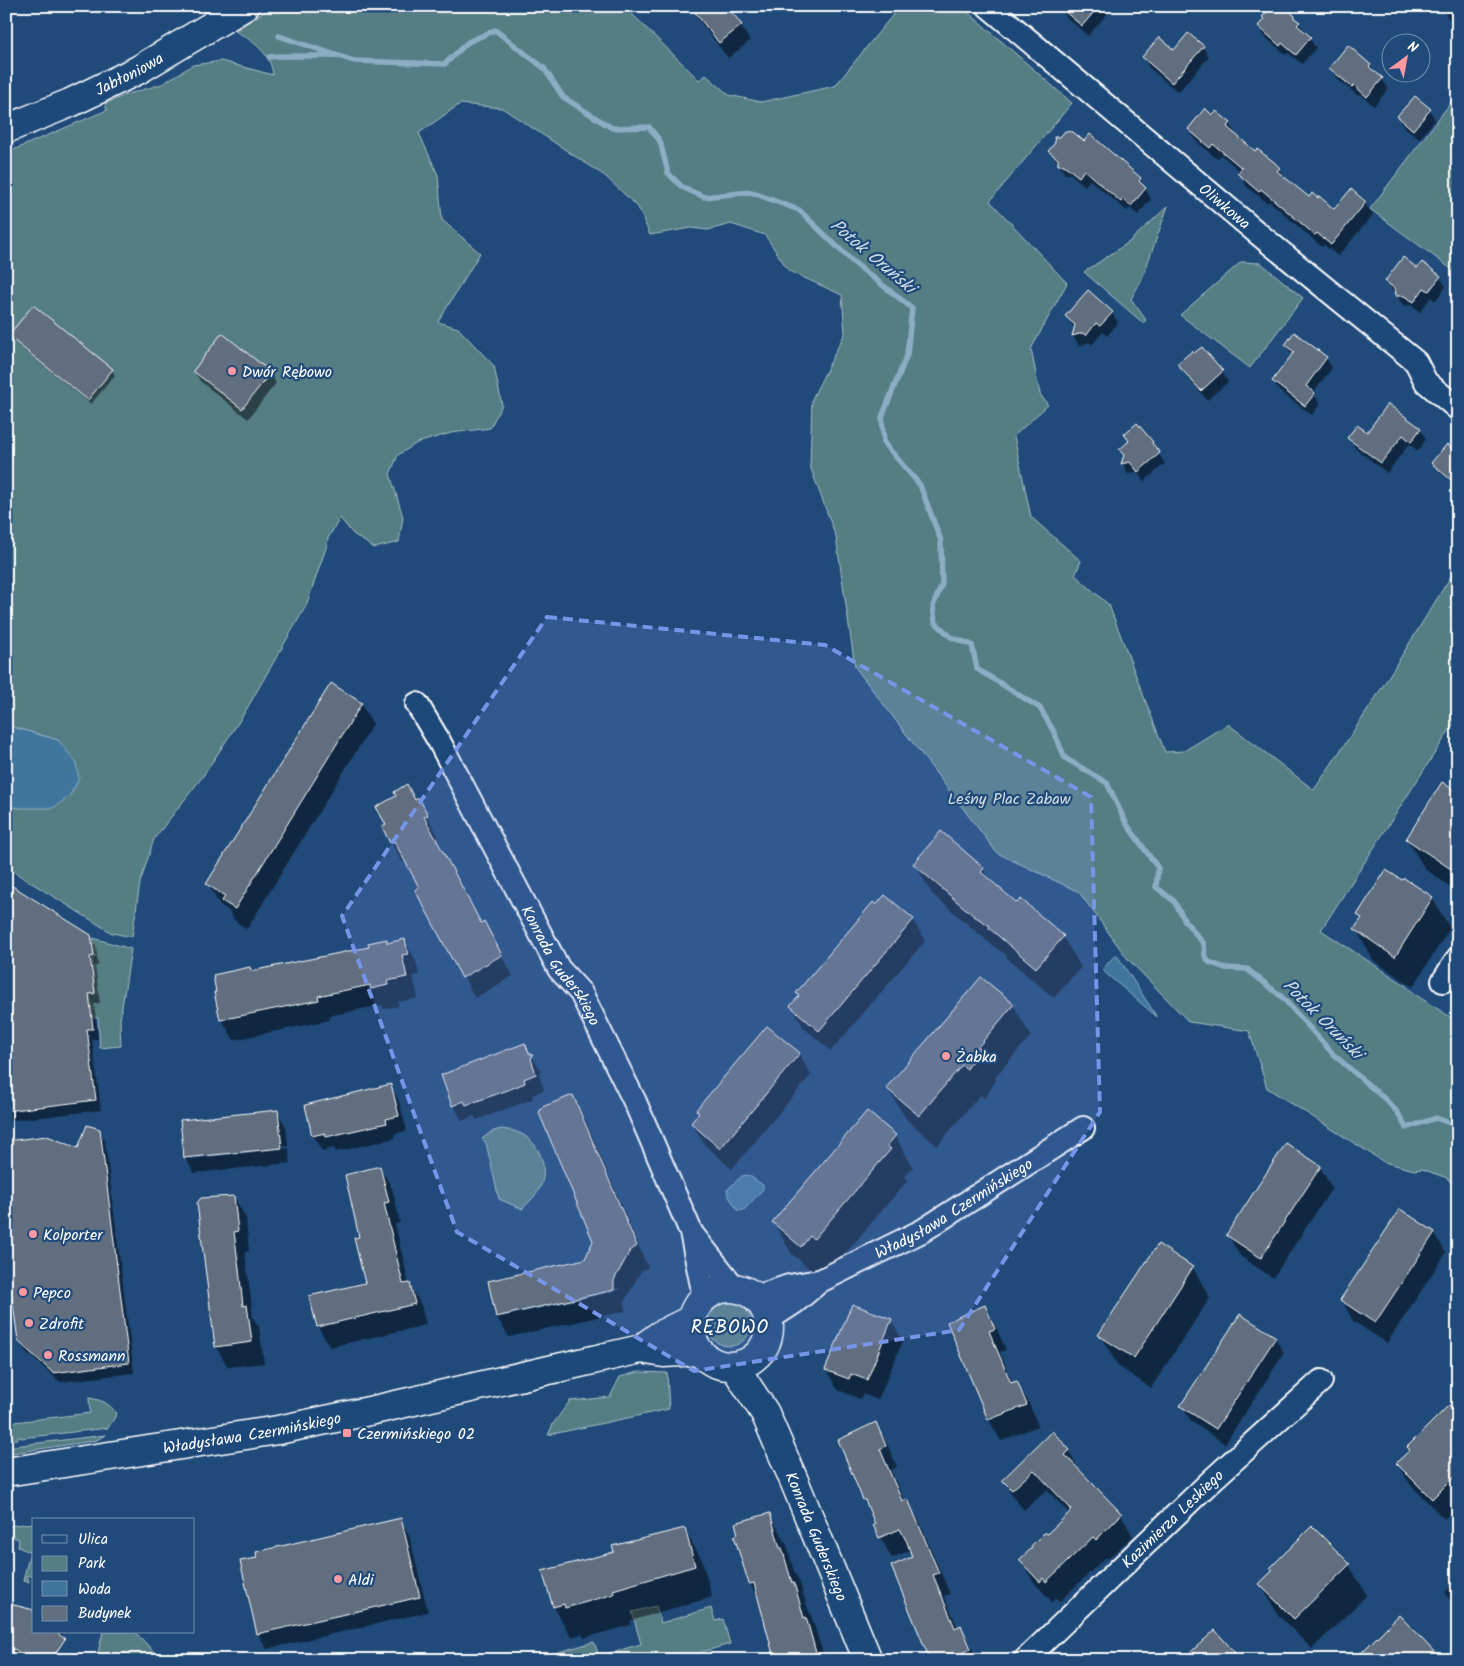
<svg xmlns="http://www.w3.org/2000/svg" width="1464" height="1666" viewBox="0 0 1464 1666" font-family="Kalam,sans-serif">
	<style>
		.green { fill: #547d84; stroke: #aabec2 }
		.water { fill: #40769d; stroke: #8cadc4 }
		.shadow { fill: #0007; fill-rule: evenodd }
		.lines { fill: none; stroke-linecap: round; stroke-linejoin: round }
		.stream { stroke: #8cadc4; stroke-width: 5.5 }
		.building { fill: #606e7f; stroke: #fff }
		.street-casing { stroke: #fff; stroke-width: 26 }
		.secondary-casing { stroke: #fff; stroke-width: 31 }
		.street { stroke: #1f4a7a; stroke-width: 22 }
		.secondary { stroke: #1f4a7a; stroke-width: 28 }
		.marked { fill: #7795e8; fill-opacity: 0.2; stroke: #7795e8; stroke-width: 4; stroke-dasharray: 10 6; stroke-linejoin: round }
		.poi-dot { fill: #ff9aa2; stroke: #1f4a7a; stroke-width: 2 }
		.labels { text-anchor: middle; stroke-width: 4.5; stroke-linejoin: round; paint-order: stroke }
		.street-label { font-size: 16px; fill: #fff; stroke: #1f4a7a }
		.poi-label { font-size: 16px; fill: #fff; stroke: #1f4a7a; text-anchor: start }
		.park-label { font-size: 16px; fill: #d4dee0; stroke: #1f4a7a }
		.water-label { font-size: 18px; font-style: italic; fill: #cfdde6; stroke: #1f4a7a }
		.quarter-label { font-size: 19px; letter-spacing: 1px; fill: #fff; stroke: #1f4a7a }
	</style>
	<rect width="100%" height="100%" fill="#1f4a7a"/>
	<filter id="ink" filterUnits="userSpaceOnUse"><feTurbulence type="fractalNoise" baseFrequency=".02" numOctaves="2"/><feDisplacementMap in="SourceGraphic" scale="10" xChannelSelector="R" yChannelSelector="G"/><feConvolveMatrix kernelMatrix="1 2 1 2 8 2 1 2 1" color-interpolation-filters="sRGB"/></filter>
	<g filter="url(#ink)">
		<!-- green -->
		<g class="green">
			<path d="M273 6H617L627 9 699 80 706 75 729 95 761 102 835 86 900 6H961L1072 103 990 201 1067 283 1031 349 1040 394 1048 405 1014 436 1031 517 1081 561 1075 575 1109 605 1165 752 1184 751 1228 724 1314 790 1371 705 1458 565V717L1321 930 1405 985 1416 995 1458 1022V1191L1447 1178 1422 1169 1414 1170 1384 1162 1267 1088 1249 1031 1189 1022 1127 958 1079 892 997 853 855 667 836 537 810 466 812 399 845 333 842 295 789 271 765 235 731 224 708 230 691 228 650 235 638 207 605 176 502 108 460 104 419 133 438 175 442 220 480 253 438 322 458 328 494 366 502 405 490 428 451 433 417 443 398 455 390 474 403 517 399 542 374 548 353 534 340 518 328 538 327 545 306 606 242 717 203 776 154 839 140 883 132 937 112 933 6 867V806L20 808 58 740 6 725V153L107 110 105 104 125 95 162 84 193 65 221 61 273 75C271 53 253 41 235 31Z"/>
			<polygon points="1458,93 1458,274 1370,209"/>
			<polygon points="1168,206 1142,279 1131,299 1146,320 1143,323 1084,272 1129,242"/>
			<polygon points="1241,262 1261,263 1303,298 1250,368 1180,315"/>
			<polygon points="93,938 131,949 120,1020 121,1046 100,1048 98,1018 93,1018 90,995 96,994 92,958 95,957"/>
			<path d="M501 1129C506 1130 512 1130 517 1132 540 1140 551 1170 538 1191 534 1198 527 1204 522 1209L499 1199 486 1143 482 1139 491 1132Z"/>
			<circle cx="729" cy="1324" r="22"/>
			<polygon points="638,1372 667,1373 669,1409 548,1435 553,1424 570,1401 610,1397 620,1377"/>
			<path d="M89 1398C101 1400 108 1402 116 1413L115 1417 108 1428 21 1438V1437H18V1439L6 1440V1423L90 1413Z"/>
			<polygon points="105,1435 97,1440 86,1442 6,1454 6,1447"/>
			<polygon points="34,1523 34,1577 27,1575 29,1582 23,1581 30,1552 18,1547 19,1539 6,1535 6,1526"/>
			<polygon points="656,1606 661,1623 711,1608 715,1621 723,1619 730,1644 678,1659 676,1653 672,1654 673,1660 552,1660 551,1654 594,1642 599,1656 641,1644 632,1612"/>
			<polygon points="103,1632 135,1632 162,1660 96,1660"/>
		</g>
		<!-- water -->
		<g class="water">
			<polygon points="6,725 58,740 76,762 79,779 69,797 53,808 20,808 6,806"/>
			<polygon points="1116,954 1157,1017 1102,970"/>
			<polygon points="748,1175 763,1185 763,1189 744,1210 738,1211 728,1195 727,1190 742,1176"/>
		</g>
		<!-- shadow -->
		<g class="shadow">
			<polygon points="691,6 741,26 750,41 728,58 698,19"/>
			<polygon points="890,6 898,6 895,10"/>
			<polygon points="1060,6 1114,6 1088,36 1066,17"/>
			<polygon points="1448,6 1458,6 1458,26 1448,18 1444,11"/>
			<polygon points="1299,23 1316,48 1302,64 1288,53 1286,55 1265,37 1259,27"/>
			<polygon points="1203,47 1209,57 1178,92 1149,68 1144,58"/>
			<polygon points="1370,65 1375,73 1382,79 1388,89 1374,106 1360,94 1358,96 1336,78 1331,68"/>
			<polygon points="1430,110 1435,120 1419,139 1404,127 1399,117"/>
			<polygon points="1212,117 1230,124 1237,137 1256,153 1279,169 1283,177 1309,199 1334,211 1351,191 1365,203 1373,215 1338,256 1324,245 1322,247 1269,201 1267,203 1246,186 1239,173 1240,171 1221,155 1217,159 1196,141 1189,129"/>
			<polygon points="1084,142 1140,179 1151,199 1138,215 1130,208 1127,211 1090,180 1085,186 1071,174 1065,174 1050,151"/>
			<polygon points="1417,270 1440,277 1446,287 1435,301 1431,297 1420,312 1411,305 1403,306 1397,295 1393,291 1387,281"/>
			<polygon points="1112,313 1118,323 1107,336 1103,332 1092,345 1089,342 1079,346 1073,336 1075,329 1066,316"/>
			<polygon points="10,336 112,370 115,375 91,404 12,340"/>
			<polygon points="1286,345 1326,358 1332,368 1313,393 1320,404 1312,415 1279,391 1273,381 1292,356"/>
			<polygon points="1179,364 1222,372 1228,382 1207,400 1185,374"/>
			<polygon points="194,371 270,373 276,383 248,419 200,381"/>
			<polygon points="1389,405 1420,429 1426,439 1418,451 1409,444 1387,473 1355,448 1349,438 1367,434"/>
			<polygon points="1125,434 1152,443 1165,464 1144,481 1137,472 1128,474 1123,464 1125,457 1121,450 1130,442"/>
			<polygon points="1458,455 1458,487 1435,468 1433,464"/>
			<polygon points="361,704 373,724 247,929 235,921 229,911 220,905 208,884"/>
			<polygon points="1458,794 1458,892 1425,869 1407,839"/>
			<polygon points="418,800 438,836 435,838 481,924 495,944 513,976 475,998 417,890 421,888 406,861 403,863 391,842 416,801"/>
			<polygon points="915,864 983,869 991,882 1018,904 1063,937 1081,967 1054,998 1008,959 1005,954 993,946 932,894"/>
			<polygon points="6,883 90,936 96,946 98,966 95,966 100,1003 94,1004 98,1039 92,1039 101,1110 6,1121"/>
			<polygon points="1432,898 1450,928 1413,987 1373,960 1356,929 1362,920 1359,915"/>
			<polygon points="913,920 925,941 831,1051 803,1027 792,1006 799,997 797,993"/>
			<polygon points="404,940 416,961 419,975 413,976 418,998 398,1002 399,1006 384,1009 381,1005 329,1016 330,1020 234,1040 222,1020 251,972 370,948 386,941 388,944"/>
			<polygon points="1013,1005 1031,1036 995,1077 996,1080 985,1098 980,1095 937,1146 906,1119 888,1089"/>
			<polygon points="525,1045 541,1071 539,1075 544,1090 532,1095 533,1099 517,1105 476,1120 474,1116 462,1121 453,1105"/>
			<polygon points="799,1054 811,1075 732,1169 704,1144 692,1123"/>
			<polygon points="390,1086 399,1101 407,1131 394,1134 395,1138 378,1142 336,1152 334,1148 322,1151 313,1136 306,1106"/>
			<path d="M572 1096 584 1117 648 1268 641 1271 625 1301V1311L509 1337 497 1317 586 1260 595 1241ZM620 1288V1290L502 1317V1314Z"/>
			<path d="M277 1111 286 1127 290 1163 194 1173 185 1158ZM288 1146V1148L190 1159V1156Z"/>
			<polygon points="867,1113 895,1136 913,1167 905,1176 908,1180 832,1269 819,1277 791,1253 774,1223"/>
			<polygon points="99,1130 105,1141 134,1373 60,1382 25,1351 19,1340 79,1149"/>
			<polygon points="1287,1145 1320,1167 1332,1188 1273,1278 1240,1256 1228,1235"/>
			<polygon points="380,1168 392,1188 400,1223 395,1224 409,1284 421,1305 426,1325 330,1347 318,1327 366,1284 360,1238"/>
			<polygon points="234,1197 246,1218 249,1251 245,1252 250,1291 253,1318 259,1327 264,1363 228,1367 216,1347"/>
			<polygon points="1434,1233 1446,1253 1387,1343 1353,1321 1342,1300"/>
			<polygon points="1159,1246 1193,1268 1210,1298 1151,1388 1118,1366 1100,1335"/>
			<polygon points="984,1306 996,1327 1006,1350 1000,1352 1013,1384 1017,1382 1029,1403 1038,1426 1001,1441 989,1420 948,1323"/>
			<polygon points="891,1320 903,1341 878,1400 863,1394 860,1399 838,1390 826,1370"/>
			<polygon points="1275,1338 1284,1353 1225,1444 1191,1421 1182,1406"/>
			<polygon points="1458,1415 1458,1506 1444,1519 1410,1484 1398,1464 1411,1451"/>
			<polygon points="875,1423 887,1444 897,1467 891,1470 904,1501 907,1500 919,1521 950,1594 944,1596 958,1628 961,1627 978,1660 932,1660 911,1550 892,1558 880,1537 877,1524 864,1500"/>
			<polygon points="1052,1433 1069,1451 1080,1472 1121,1515 1133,1536 1108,1559 1106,1557 1059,1602 1056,1598 1052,1602 1033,1581 1021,1561 1070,1514 1047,1490 1024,1510 1016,1501 1004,1481"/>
			<polygon points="769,1514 787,1545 794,1572 799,1580 807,1607 811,1615 825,1660 775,1660 760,1602 750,1584 736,1536"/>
			<polygon points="400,1520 409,1535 428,1612 267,1649 258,1634"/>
			<polygon points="684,1529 702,1560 712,1597 630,1621 631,1625 584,1638 582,1634 571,1637 554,1607 615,1553"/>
			<polygon points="1349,1565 1367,1595 1312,1649 1278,1615 1261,1584 1273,1571 1271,1568"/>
			<polygon points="1458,1580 1458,1614 1445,1592"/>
			<polygon points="6,1604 34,1632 63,1632 55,1660 6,1660"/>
			<polygon points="515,1652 519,1660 485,1660"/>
			<polygon points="1234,1653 1238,1660 1187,1660"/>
		</g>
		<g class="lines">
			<!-- stream -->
			<g class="stream">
				<polyline points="279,36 354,61 445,64 468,42 495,30 544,68 563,97 612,128 649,127 660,141 668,173 682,187 704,197 751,192 799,210 853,262 912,308 907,355 882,417 884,443 920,485 941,541 942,584 933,606 935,622 951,637 972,645 977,669 1040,708 1054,732 1065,758 1107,783 1126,823 1158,868 1156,887 1174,901 1185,921 1204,944 1205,956 1209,962 1225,968 1247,969 1282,997 1334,1055 1386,1100 1398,1113 1406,1128 1436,1118 1458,1126"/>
				<polyline points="269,57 279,56 334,56"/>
			</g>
		</g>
		<!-- building -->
		<g class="building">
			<polygon points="690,6 727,6 742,25 719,43"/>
			<polygon points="1058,6 1099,6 1082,26"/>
			<polygon points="1272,6 1284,6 1295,16 1294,18 1300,22 1297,25 1311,37 1296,55 1282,43 1280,46 1258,26 1264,19 1262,17"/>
			<polygon points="1188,33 1204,46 1172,83 1142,57 1159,37 1174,50"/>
			<polygon points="1348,45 1371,65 1369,67 1383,78 1367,97 1354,85 1352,87 1329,68"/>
			<polygon points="1415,96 1431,109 1413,130 1397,116"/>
			<polygon points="1205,108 1212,115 1216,111 1231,123 1227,127 1255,151 1257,149 1274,162 1280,168 1277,171 1309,197 1312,193 1318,198 1319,196 1334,209 1351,189 1366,202 1331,245 1317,233 1315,235 1261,189 1259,192 1237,173 1242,168 1213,144 1210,148 1188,129"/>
			<polygon points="1065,131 1073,132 1084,141 1090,134 1141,178 1139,181 1146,188 1131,206 1123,199 1121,202 1084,170 1079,177 1064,165 1058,165 1058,159 1048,151 1055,143 1054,137 1060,137"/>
			<polygon points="1403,257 1417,268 1422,262 1441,276 1429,291 1424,288 1414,302 1404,296 1396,296 1395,289 1385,281"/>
			<polygon points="1088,290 1113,312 1100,326 1096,323 1086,336 1083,333 1072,336 1075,325 1065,316"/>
			<polygon points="33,305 113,369 88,400 8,336"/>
			<polygon points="1294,332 1327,357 1306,386 1315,393 1305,406 1272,381 1294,352 1285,345"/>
			<polygon points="222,333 271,372 242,409 193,371"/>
			<polygon points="1202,347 1223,371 1201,391 1177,364 1192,351 1194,353"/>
			<polygon points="1388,404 1421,428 1411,442 1403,435 1381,463 1347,438 1357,425 1367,432"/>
			<polygon points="1137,423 1153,442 1152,443 1160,453 1138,472 1130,462 1121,464 1124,455 1119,450 1129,441 1124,434"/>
			<polygon points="1447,444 1458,453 1458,486 1431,463"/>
			<polygon points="331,683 362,703 235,909 222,901 225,896 206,884"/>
			<polygon points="1442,782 1458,793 1458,858 1451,869 1406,839"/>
			<polygon points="407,784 415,800 419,798 428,815 424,817 460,883 481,923 484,921 502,955 462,978 415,890 419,887 394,841 390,843 382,827 386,825 376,807 396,796 394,792"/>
			<polygon points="941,831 984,868 981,872 1017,903 1021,899 1064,936 1036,968 989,928 990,926 974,916 913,864"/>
			<polygon points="1386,870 1402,880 1404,878 1433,897 1395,957 1354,929 1362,918 1357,915"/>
			<polygon points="6,882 91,935 94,956 90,957 95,993 89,994 93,1029 87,1029 96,1100 6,1111"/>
			<polygon points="885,895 914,919 819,1031 790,1006 799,996 796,993 873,902 876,905"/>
			<polygon points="387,939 387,943 405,939 408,954 402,955 407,977 387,981 388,985 371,989 370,985 318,996 319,1000 220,1020 214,992 216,992 213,975 250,967 251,971 369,947 368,943"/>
			<polygon points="981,977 1014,1004 978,1047 980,1048 967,1069 962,1065 919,1116 886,1088"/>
			<polygon points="767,1026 800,1053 720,1149 691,1123 699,1113 696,1110"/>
			<polygon points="525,1043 529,1053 533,1055 531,1059 536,1074 524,1079 525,1083 508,1090 466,1105 464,1101 452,1106 441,1075"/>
			<polygon points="391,1084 399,1116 386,1119 387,1123 326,1137 325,1133 312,1136 305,1105"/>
			<polygon points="573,1095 637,1246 630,1251 614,1280 614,1290 496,1317 488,1281 585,1259 593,1241 539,1113 542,1107"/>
			<polygon points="278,1110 282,1148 184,1158 180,1120"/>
			<polygon points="867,1111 896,1135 887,1146 891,1149 814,1239 810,1236 801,1247 772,1222"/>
			<polygon points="87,1125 100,1129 129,1363 53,1373 18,1341 6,1251 6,1141 47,1136 78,1148"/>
			<polygon points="1286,1143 1321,1166 1261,1258 1226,1235"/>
			<polygon points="380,1166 389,1202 384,1203 403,1284 410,1283 415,1304 317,1327 309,1296 365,1283 354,1238 359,1237 345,1175"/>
			<polygon points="234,1196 238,1231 234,1232 239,1269 243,1306 247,1305 252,1342 215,1347 197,1203 201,1198"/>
			<polygon points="1400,1209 1435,1232 1375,1323 1340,1300"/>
			<polygon points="1158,1244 1193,1267 1134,1358 1098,1335"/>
			<polygon points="852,1304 892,1319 867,1380 851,1374 849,1379 825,1370"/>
			<polygon points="985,1305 995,1329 989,1331 1011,1383 1017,1381 1027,1405 988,1420 947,1322"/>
			<polygon points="1240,1314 1276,1337 1216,1429 1180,1406"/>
			<polygon points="1449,1405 1458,1413 1458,1473 1432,1499 1396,1463 1410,1450 1407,1447"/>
			<polygon points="876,1422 886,1446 880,1449 902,1501 908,1499 939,1573 933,1575 955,1628 961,1625 971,1649 954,1657 953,1655 943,1660 930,1660 891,1566 912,1557 907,1542 900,1529 879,1538 873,1525 875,1524 865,1500 863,1500 838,1440"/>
			<polygon points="1052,1431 1070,1450 1065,1455 1122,1514 1096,1540 1093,1537 1046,1582 1043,1578 1040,1582 1019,1560 1032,1548 1031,1546 1045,1532 1047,1534 1072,1510 1034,1470 1012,1490 1002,1480"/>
			<polygon points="770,1513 780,1548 782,1548 792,1583 794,1583 804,1618 806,1617 818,1660 779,1660 777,1653 773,1654 754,1583 749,1584 734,1536 738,1534 735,1523"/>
			<polygon points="401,1518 420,1597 257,1634 240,1561 257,1558 256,1552"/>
			<polygon points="1312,1526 1350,1564 1294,1619 1259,1584 1273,1570 1270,1568"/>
			<polygon points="685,1528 695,1566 613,1590 614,1594 583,1603 565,1608 564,1604 553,1607 542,1571 614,1552 612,1546"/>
			<polygon points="6,1603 34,1610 34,1632 56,1632 65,1639 51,1660 30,1660 16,1650 6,1648"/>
			<polygon points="1399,1615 1442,1660 1354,1660"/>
			<polygon points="1215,1630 1235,1653 1227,1660 1182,1660"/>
		</g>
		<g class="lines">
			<defs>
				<g id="street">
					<path id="s1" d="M988 6 1261 236 1416 362 1426 382 1458 409"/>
					<path id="s2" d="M417 704 439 741 559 969 581 993 635 1102 691 1232 702 1286 703 1297"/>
					<polyline points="1443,981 1458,958"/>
					<polyline points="693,1235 734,1287"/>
					<polyline points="756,1297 789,1286 819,1281"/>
					<path id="s3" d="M769 1319 795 1302 820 1281 922 1231 1083 1128"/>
					<path id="s4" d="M1025 1660 1212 1480 1321 1381"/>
				</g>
				<g id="secondary">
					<path id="s5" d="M6 129 70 103 138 70 245 6"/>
					<circle cx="730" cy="1327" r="39"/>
					<polyline points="641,1349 664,1353 698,1351"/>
					<path id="s6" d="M734 1366 765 1413 795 1483 868 1660"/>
					<path id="s7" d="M6 1472 278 1430 374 1410 641 1349 660 1335 690 1320"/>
				</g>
			</defs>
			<!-- street casing -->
			<use href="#street" class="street-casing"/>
			<!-- secondary casing -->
			<use href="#secondary" class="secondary-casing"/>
			<!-- street -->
			<use href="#street" class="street"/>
			<!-- secondary -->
			<use href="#secondary" class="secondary"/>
		</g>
	</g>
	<!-- marked area -->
	<path class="marked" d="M547 617 825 645 1091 797 1100 1112 959 1330 694 1371 457 1232 342 916Z"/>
	<!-- markers -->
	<g class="poi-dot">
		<circle cx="232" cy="371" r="5"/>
		<circle cx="946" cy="1056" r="5"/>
		<circle cx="33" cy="1234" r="5"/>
		<circle cx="23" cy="1292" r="5"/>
		<circle cx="29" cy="1323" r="5"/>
		<circle cx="48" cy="1355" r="5"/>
		<rect x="342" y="1428" width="10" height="10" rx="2.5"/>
		<circle cx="338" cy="1579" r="5"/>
	</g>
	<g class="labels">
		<!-- street labels -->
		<g class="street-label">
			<text dy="6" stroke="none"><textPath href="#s5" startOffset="135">Jabłoniowa</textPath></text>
			<text dy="6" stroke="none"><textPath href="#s1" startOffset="310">Oliwkowa</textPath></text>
			<text dy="6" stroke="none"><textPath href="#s2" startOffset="299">Konrada Guderskiego</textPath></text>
			<text dy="6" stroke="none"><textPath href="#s3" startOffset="216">Władysława Czermińskiego</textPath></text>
			<text dy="6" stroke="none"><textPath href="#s7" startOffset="249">Władysława Czermińskiego</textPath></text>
			<text dy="6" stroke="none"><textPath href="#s4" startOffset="204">Kazimierza Leskiego</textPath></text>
			<text dy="6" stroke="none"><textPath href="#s6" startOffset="190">Konrada Guderskiego</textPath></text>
		</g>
		<!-- poi labels -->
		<g class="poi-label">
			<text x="242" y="377">Dwór Rębowo</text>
			<text x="956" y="1062">Żabka</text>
			<text x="43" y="1240">Kolporter</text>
			<text x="33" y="1298">Pepco</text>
			<text x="39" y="1329">Zdrofit</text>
			<text x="58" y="1361">Rossmann</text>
			<text x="357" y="1439">Czermińskiego 02</text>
			<text x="348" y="1585">Aldi</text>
		</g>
		<!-- park labels -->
		<g class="park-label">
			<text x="1009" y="804">Leśny Plac Zabaw</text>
		</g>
		<!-- water labels -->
		<g class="water-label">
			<text transform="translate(873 256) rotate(40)" y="6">Potok Oruński</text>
			<text transform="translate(1323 1019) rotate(45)" y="6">Potok Oruński</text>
		</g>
		<!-- quarter labels -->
		<g class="quarter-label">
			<text x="730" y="1333">RĘBOWO</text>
		</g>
	</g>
	<!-- margin -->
	<rect width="1464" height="1666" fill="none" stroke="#1f4a7a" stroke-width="25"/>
	<rect x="12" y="12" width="1439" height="1641" fill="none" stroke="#fff" stroke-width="2" filter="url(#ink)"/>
	<!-- legend -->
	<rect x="32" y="1518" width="162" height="115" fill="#1f4a7a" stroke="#7992af"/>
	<rect x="42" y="1535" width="25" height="8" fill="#1f4a7a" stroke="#7992af"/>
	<text x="78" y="1544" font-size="15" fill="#ffffff">Ulica</text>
	<rect x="42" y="1556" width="25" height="15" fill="#547d84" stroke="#7992af"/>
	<text x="78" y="1568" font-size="15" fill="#ffffff">Park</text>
	<rect x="42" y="1581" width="25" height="15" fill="#40769d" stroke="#7992af"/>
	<text x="78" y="1594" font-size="15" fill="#ffffff">Woda</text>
	<rect x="42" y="1606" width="25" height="15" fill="#606e7f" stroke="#7992af"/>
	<text x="78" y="1618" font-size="15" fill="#ffffff">Budynek</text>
	<!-- north arrow -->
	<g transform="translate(1406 58) rotate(32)"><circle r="24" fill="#1f4a7a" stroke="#7992af"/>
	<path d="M0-4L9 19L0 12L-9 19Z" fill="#ff9aa2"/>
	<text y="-8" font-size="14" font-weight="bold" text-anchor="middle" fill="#ffffff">N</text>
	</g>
</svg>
